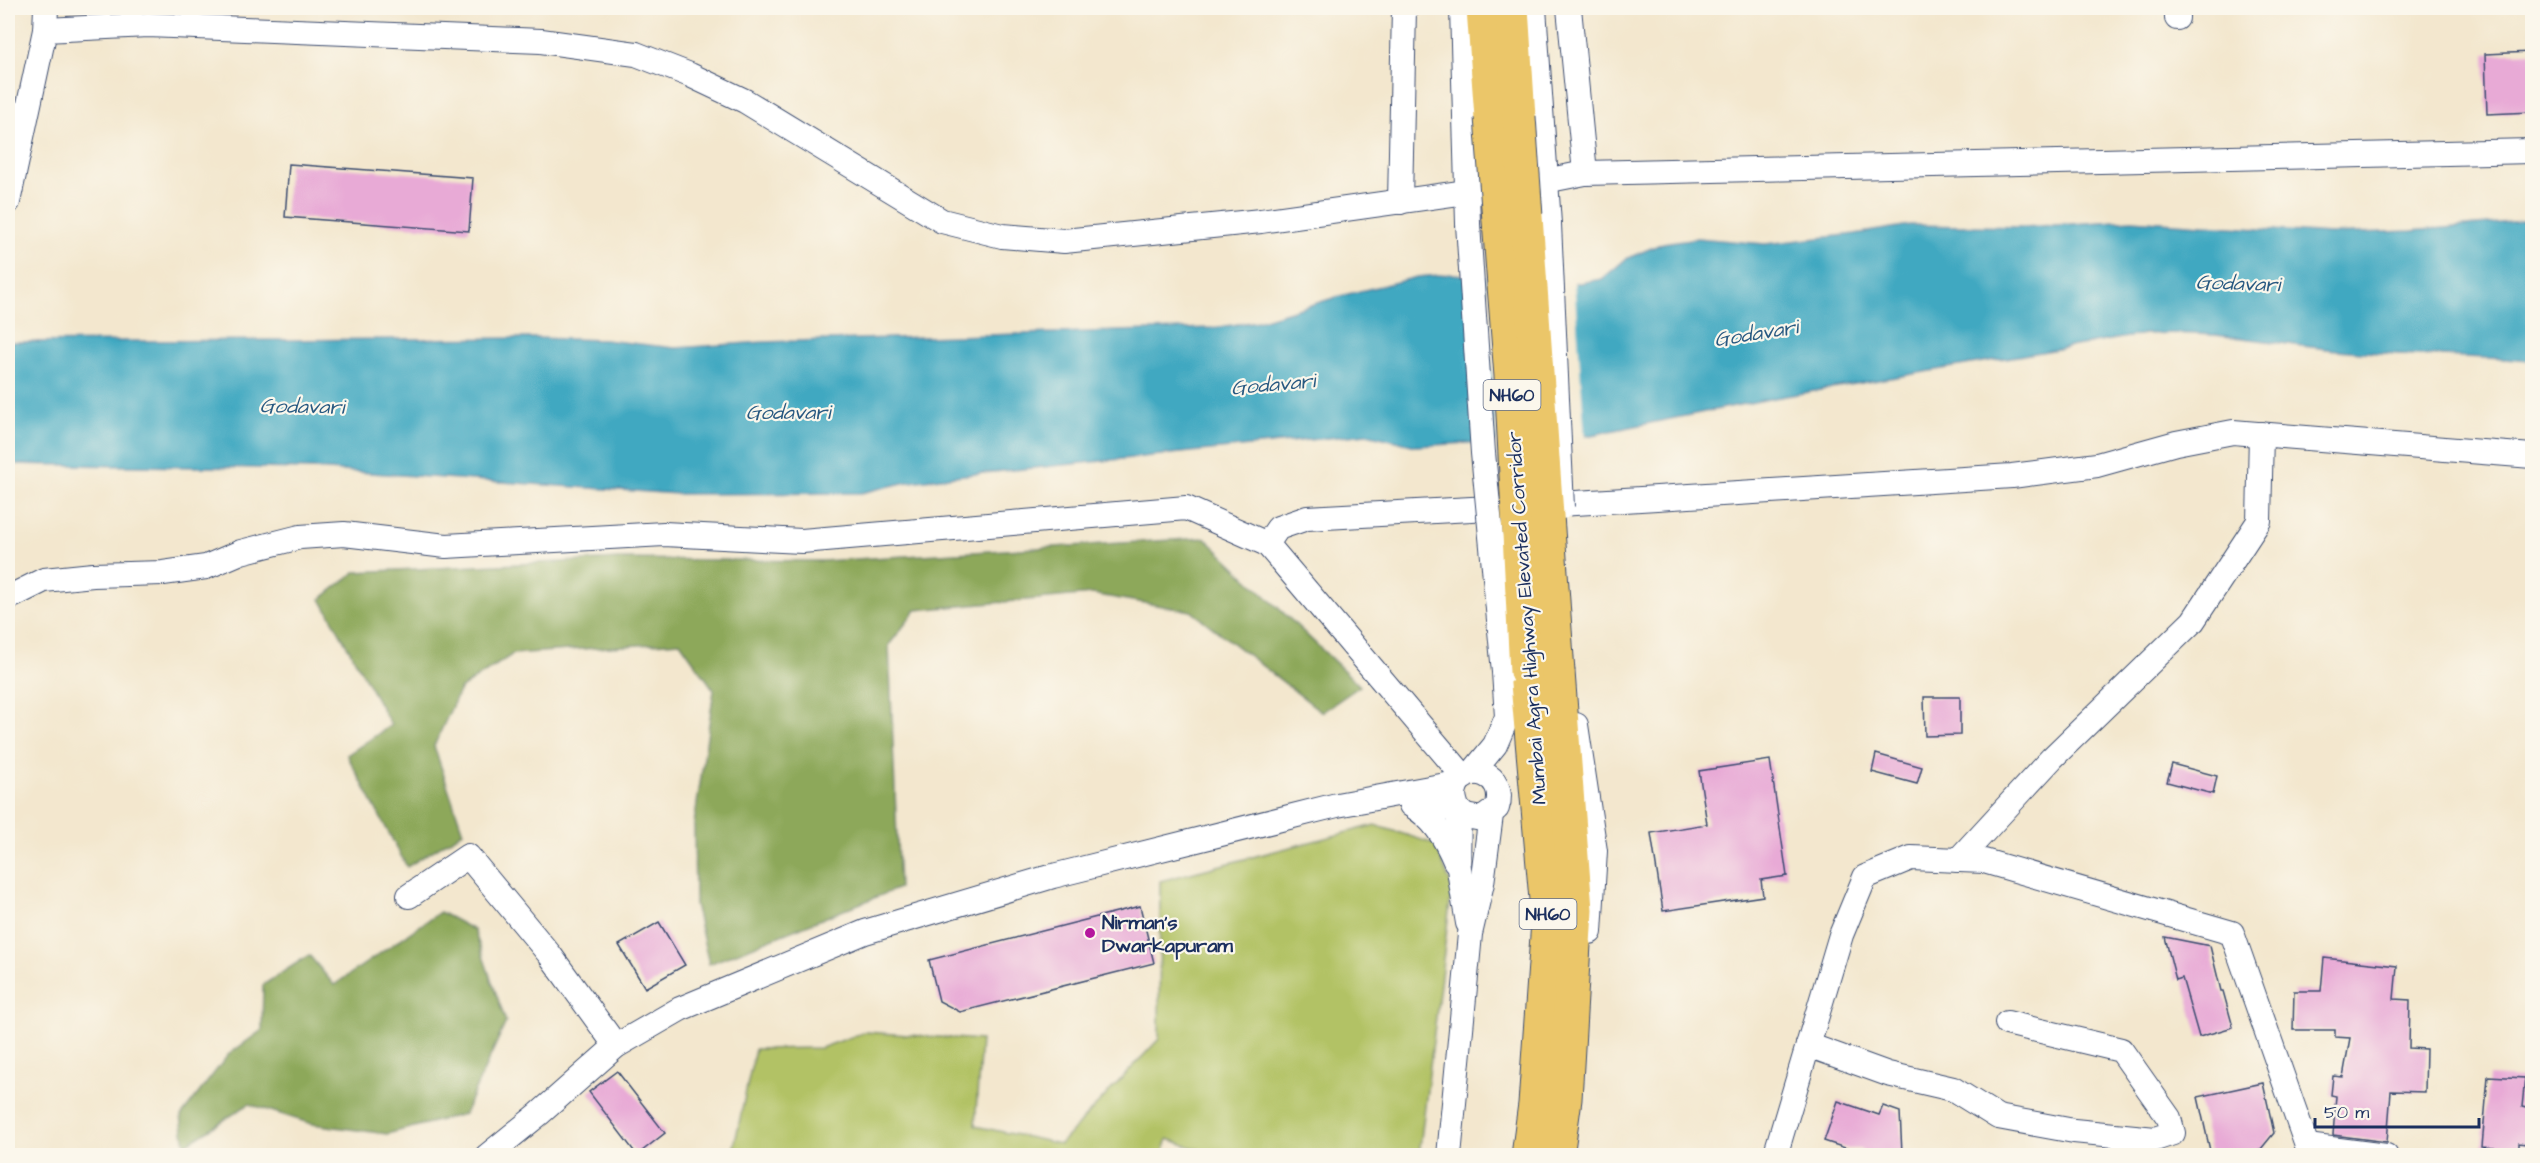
<svg xmlns="http://www.w3.org/2000/svg" width="2540" height="1163" viewBox="0 0 2540 1163" font-family="'Architects Daughter',sans-serif">
	<style>
		.green { fill: #b2c265; stroke: #667862; stroke-width: 1.5 }
		.forest { fill: #8da85a; stroke: #546c5c; stroke-width: 1.5 }
		.water { fill: #41a8c1; stroke: #2e6c90; stroke-width: 1.5 }
		.pier { fill: #f3e7ce }
		.building { fill: #e8aad6 }
		.lines { fill: none; stroke-linecap: round; stroke-linejoin: round }
		.minor-casing { stroke: #3b4b6f; stroke-width: 26 }
		.highway-casing { stroke: #3b4b6f; stroke-width: 35 }
		.minor { stroke: #fff; stroke-width: 24 }
		.highway { stroke: #ebc669; stroke-width: 33 }
		.minor-bridge-casing { stroke: #3b4b6f; stroke-width: 26; stroke-linecap: butt }
		.highway-bridge-casing { stroke: #3b4b6f; stroke-width: 35; stroke-linecap: butt }
		.minor-bridge { stroke: #fff; stroke-width: 24 }
		.highway-bridge { stroke: #ebc669; stroke-width: 33 }
		.poi-dot { fill: #b5179e; stroke: #fbf7ec; stroke-width: 2 }
		.labels { text-anchor: middle; stroke-width: 4.5; stroke-linejoin: round; paint-order: stroke }
		.shield { fill: #fbf7ec; stroke: #5e6b89; stroke-width: 1.5 }
		.shield-label { font-size: 18px; font-weight: bold; fill: #1b2f5e }
		.street-label { font-size: 20px; fill: #1b2f5e; stroke: #fbf7ec }
		.poi-label { font-size: 20px; font-weight: bold; fill: #1b2f5e; stroke: #fbf7ec; text-anchor: start }
		.water-label { font-size: 21px; font-style: italic; fill: #285981; stroke: #fbf7ec }
	</style>
	<rect width="100%" height="100%" fill="#fbf7ec"/>
	<filter id="ink" filterUnits="userSpaceOnUse"><feTurbulence type="fractalNoise" baseFrequency=".0167" numOctaves="2"/><feDisplacementMap in="SourceGraphic" scale="12" xChannelSelector="R" yChannelSelector="G"/><feConvolveMatrix kernelMatrix="1 2 1 2 8 2 1 2 1" color-interpolation-filters="sRGB"/></filter>
	<filter id="wash" filterUnits="userSpaceOnUse"><feTurbulence type="fractalNoise" baseFrequency=".008" numOctaves="4" result="noise"/><feDisplacementMap in="SourceGraphic" scale="24" xChannelSelector="R" yChannelSelector="G"/><feGaussianBlur stdDeviation="1.35" result="paint"/><feColorMatrix in="noise" values="0 0 0 0 0 0 0 0 0 0 0 0 0 0 0 0 0 1.4 0 .05"/><feComposite in="paint" operator="in"/></filter>
	<g filter="url(#wash)">
		<rect width="100%" height="100%" fill="#f3e7ce"/>
		<!-- green -->
		<polygon class="green" points="1375,825 1435,844 1452,887 1419,1155 1214,1155 1168,1139 1162,1156 732,1156 755,1049 821,1048 865,1032 981,1040 975,1126 1060,1144 1159,1039 1160,881"/>
		<!-- forest -->
		<g class="forest">
			<polygon points="1205,538 1360,686 1322,712 1191,611 1092,594 916,610 889,645 899,888 709,964 695,904 694,824 714,690 680,642 513,654 460,689 434,746 463,832 407,867 347,755 391,725 321,599 355,572 620,559 822,561"/>
			<polygon points="440,912 474,930 506,1022 464,1114 387,1134 312,1124 249,1104 185,1145 181,1116 228,1055 262,1030 263,985 309,955 334,985"/>
		</g>
		<!-- water -->
		<path class="water" d="M2132 220 2330 234 2411 231 2532 220V361C2464 355 2395 356 2327 349 2264 342 2210 330 2145 334L1774 398 1586 436 1416 446 1367 434 955 476 903 483 861 493 678 494 313 469 8 464V342L534 338 605 340 675 348 764 342 1213 328 1258 321 1340 296 1417 277 1452 274 1580 283 1602 279 1626 259 1663 243 1697 238 1765 244 1855 234 1910 225 2024 227Z"/>
		<!-- pier -->
		<polygon class="pier" points="1485,273 1574,280 1585,439 1496,445"/>
		<g id="blocks">
			<!-- building -->
			<g class="building">
				<polygon points="2532,52 2532,112 2487,114 2485,54"/>
				<polygon points="289,164 473,178 469,231 285,217"/>
				<polygon points="1924,697 1960,697 1960,735 1925,736"/>
				<polygon points="1876,754 1922,767 1917,784 1872,772"/>
				<polygon points="1770,760 1787,876 1761,880 1763,896 1663,911 1651,833 1707,824 1699,771"/>
				<polygon points="2172,764 2217,776 2213,794 2167,782"/>
				<polygon points="1140,906 1154,963 960,1012 939,1001 929,960"/>
				<polygon points="659,922 685,965 645,988 619,945"/>
				<polygon points="2165,937 2210,946 2221,991 2223,991 2233,1027 2199,1037 2182,978 2176,980"/>
				<polygon points="2324,958 2397,966 2394,999 2410,1000 2409,1048 2426,1049 2425,1092 2391,1091 2387,1142 2333,1135 2336,1096 2331,1095 2333,1076 2343,1077 2350,1038 2335,1037 2335,1030 2293,1030 2294,991 2321,991"/>
				<polygon points="617,1071 665,1133 637,1155 589,1092"/>
				<polygon points="2488,1076 2525,1078 2522,1107 2532,1109 2532,1145 2519,1143 2519,1150 2482,1147"/>
				<polygon points="2263,1083 2274,1133 2256,1155 2211,1155 2198,1097"/>
				<polygon points="1838,1101 1879,1115 1883,1106 1900,1112 1902,1154 1869,1155 1860,1149 1848,1149 1824,1141"/>
			</g>
		</g>
	</g>
	<g filter="url(#ink)">
		<use href="#blocks" fill-opacity="0" stroke="#3b4b6f" stroke-width="1.5"/>
		<g class="lines">
			<defs>
				<g id="minor">
					<polyline points="1462,8 1468,224"/>
					<polyline points="1534,8 1549,224"/>
					<polyline points="1569,8 1585,173"/>
					<polyline points="2177,18 2177,8"/>
					<polyline points="45,30 148,25 541,41 636,54 690,75 745,101 942,221 1002,236 1064,241 1261,221 1545,181 1585,173 2532,151"/>
					<polyline points="8,202 45,30 46,8"/>
					<polyline points="1400,202 1404,8"/>
					<polyline points="1543,505 2012,476 2097,465 2176,443 2233,432 2532,456"/>
					<polyline points="8,598 44,580 93,575 163,573 206,567 241,552 300,537 344,534 446,546 664,534 802,541 1186,508 1267,544"/>
					<polyline points="1576,725 1595,851 1590,932"/>
					<polyline points="1472,773 1495,745 1507,717 1504,672"/>
					<polyline points="1464,777 1267,544 1278,528 1307,518 1508,507"/>
					<path d="M1411 805C1433 818 1445 837 1455 861"/>
					<path d="M1417 808 1458 809 1465 816 1482 819 1497 808C1509 772 1463 760 1455 789 1452 798 1457 804 1458 812 1460 830 1457 849 1459 868 1461 886 1465 905 1468 923"/>
					<polyline points="1958,860 2052,758 2193,621 2259,521 2261,434"/>
					<polyline points="409,896 468,856 550,955 616,1046"/>
					<polyline points="1808,1045 1888,1074 1953,1089 1998,1117 2074,1131 2155,1139 2173,1133 2169,1118 2121,1050 2007,1023"/>
					<polyline points="487,1156 539,1114 616,1046 680,1009 865,932 1053,876 1337,805 1457,783"/>
					<polyline points="1449,1156 1470,934 1482,883 1491,815"/>
					<polyline points="1775,1156 1841,935 1865,877 1911,858 1984,861 2232,933 2307,1146 2386,1156"/>
				</g>
				<g id="highway">
					<polyline points="1483,8 1491,117"/>
					<polyline points="1512,8 1519,117"/>
					<polyline points="1526,672 1548,922 1535,1104 1528,1156"/>
					<polyline points="1557,1156 1565,1099 1576,910 1558,672"/>
				</g>
			</defs>
			<!-- minor casing -->
			<use href="#minor" class="minor-casing"/>
			<!-- highway casing -->
			<use href="#highway" class="highway-casing"/>
			<!-- minor -->
			<use href="#minor" class="minor"/>
			<!-- highway -->
			<use href="#highway" class="highway"/>
			<defs>
				<g id="minor-bridge">
					<polyline points="1468,224 1483,453 1504,672"/>
					<polyline points="1549,224 1562,507"/>
				</g>
				<g id="highway-bridge">
					<polyline points="1491,117 1511,376 1526,672"/>
					<polyline points="1519,117 1558,672"/>
				</g>
			</defs>
			<!-- minor-bridge casing -->
			<use href="#minor-bridge" class="minor-bridge-casing"/>
			<!-- highway-bridge casing -->
			<use href="#highway-bridge" class="highway-bridge-casing"/>
			<!-- minor-bridge -->
			<use href="#minor-bridge" class="minor-bridge"/>
			<!-- highway-bridge -->
			<use href="#highway-bridge" class="highway-bridge"/>
		</g>
	</g>
	<!-- markers -->
	<circle class="poi-dot" cx="1090" cy="933" r="6"/>
	<g class="labels">
		<!-- shield labels -->
		<g class="shield">
			<rect x="1483.5" y="380" width="57" height="30" rx="4.5"/>
			<rect x="1519.5" y="899" width="57" height="30" rx="4.5"/>
		</g>
		<g class="shield-label">
			<text x="1512" y="401">NH60</text>
			<text x="1548" y="920">NH60</text>
		</g>
		<!-- street labels -->
		<g class="street-label">
			<text transform="translate(1526 618) rotate(-94)" y="7">Mumbai Agra Highway Elevated Corridor</text>
		</g>
		<!-- poi labels -->
		<g class="poi-label">
			<text x="1102" y="929">Nirman's<tspan x="1102" dy="23">Dwarkapuram</tspan></text>
		</g>
		<!-- water labels -->
		<g class="water-label">
			<text transform="translate(2238 283) rotate(2)" y="7">Godavari</text>
			<text transform="translate(1756 333) rotate(-9)" y="7">Godavari</text>
			<text transform="translate(1273 384) rotate(-5)" y="7">Godavari</text>
			<text transform="translate(302 406) rotate(1)" y="7">Godavari</text>
			<text x="788" y="419">Godavari</text>
		</g>
	</g>
	<!-- margin -->
	<rect width="2540" height="1163" fill="none" stroke="#fbf7ec" stroke-width="30"/>
	<!-- scale -->
	<path d="M2315 1118v9h164v-9" fill="none" stroke="#1b2f5e" stroke-width="3"/>
	<text x="2324" y="1118" font-size="18" fill="#1b2f5e" stroke="#fbf7ec" stroke-width="4.5" paint-order="stroke">50 m</text>
</svg>
